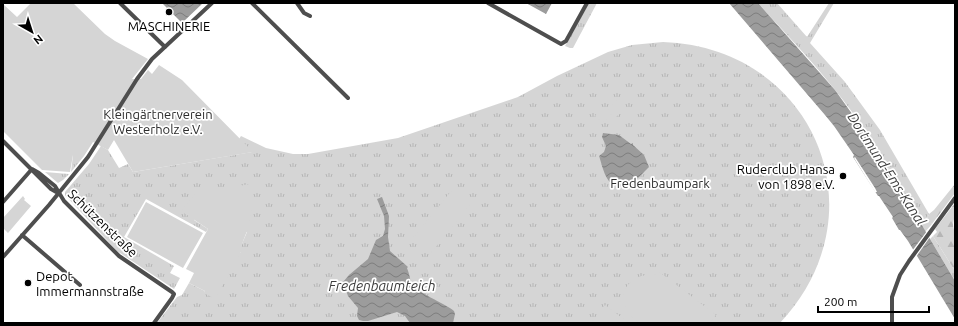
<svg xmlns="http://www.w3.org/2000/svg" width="958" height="326" font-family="Ubuntu,sans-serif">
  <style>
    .grass { fill: url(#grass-tufts) }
    .forest { fill: url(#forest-firs) }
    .garden { fill: #d5d5d5 }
    .water { fill: url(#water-waves) }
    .pier { fill: #fff }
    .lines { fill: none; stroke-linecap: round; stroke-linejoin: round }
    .minor { stroke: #4e4e4e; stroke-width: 4 }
    .poi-dot { fill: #000; stroke: #fff; stroke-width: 1.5 }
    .labels { text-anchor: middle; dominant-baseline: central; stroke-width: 3.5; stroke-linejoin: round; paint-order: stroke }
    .poi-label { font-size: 13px; fill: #000; stroke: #fff }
    .park-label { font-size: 13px; fill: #2c2c2c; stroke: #fff }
    .street-label { font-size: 13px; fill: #000; stroke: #fff }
    .water-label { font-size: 14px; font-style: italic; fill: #3d3d3d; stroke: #fff }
  </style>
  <defs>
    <pattern id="grass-tufts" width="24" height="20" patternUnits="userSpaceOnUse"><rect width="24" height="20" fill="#d5d5d5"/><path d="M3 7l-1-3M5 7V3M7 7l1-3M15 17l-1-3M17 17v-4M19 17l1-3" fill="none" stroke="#b5b5b5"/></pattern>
    <pattern id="forest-firs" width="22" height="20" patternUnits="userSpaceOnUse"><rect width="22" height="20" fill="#d5d5d5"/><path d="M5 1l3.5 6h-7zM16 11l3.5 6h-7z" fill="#b5b5b5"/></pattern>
    <pattern id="water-waves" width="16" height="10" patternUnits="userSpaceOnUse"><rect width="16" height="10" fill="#9c9c9c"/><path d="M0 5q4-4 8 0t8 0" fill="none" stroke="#7d7d7d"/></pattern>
  </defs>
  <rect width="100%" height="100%" fill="#fff"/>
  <path class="grass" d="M589 3H597L573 48H570L565 46Z
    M758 3H777L807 37 829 3H834L810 43 845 82 880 130 929 214 926 220 932 224 925 232C899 187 875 141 843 100 817 66 787 35 758 3Z
    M663 42C813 47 884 212 780 323H157L177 297 182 295 189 283 205 291 204 293 241 252V246L247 232 194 218V220L208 229 206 232 146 199 124 237 174 266 170 273 180 278 174 289 117 251 65 195V192L89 164 101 146 108 150 119 168 128 164 133 172 252 152 239 139 241 136 266 148 293 154H308L398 138 518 97 557 76 608 52 632 45Z
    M73 155H82L84 156 71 172Z
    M45 172 69 174 63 180 58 183Z
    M933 236 955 271V281L930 239Z"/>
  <path class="forest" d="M955 184V193L932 224 926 220 929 214 934 210Z
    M955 203C955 207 956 213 955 216 953 223 952 225 955 232V271L933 236 937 232 935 229Z"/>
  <path class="garden" d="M31 3H73L105 34 115 41 148 59 132 79H141L148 70 152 74 159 65 182 80 253 152 133 172 114 140 108 150 93 142 84 156 73 155 70 172 42 170 3 131V4L17 17Z
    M618 99 626 107 615 118 607 111Z
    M598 112 607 118 603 123 595 116Z
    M250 184C252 198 252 211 249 225 247 234 241 242 241 252L215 299 204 293 205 291 189 283 194 273 186 269 208 229 181 211 196 193Z
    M452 190 470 204 431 253 413 238Z
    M23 196 25 199 24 200 31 206 8 233 3 228V218Z
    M146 202 203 233 183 268 127 237Z
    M658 271 716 315 710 323H639C635 320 631 317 628 312 615 291 633 272 655 275Z
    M605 305 629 323H591Z"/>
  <path class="water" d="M162 3H203L182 23Z
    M526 3H552L546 14Z
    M729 3H758L835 90 873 143 955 281V319L908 241 900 230H899L892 218 893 217 879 196H878L853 157 854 155 834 126 825 115Z
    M603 133 619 135 631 144 633 143V145L644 155 649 167 636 180H631L626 186C623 186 619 187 616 186 605 183 602 164 599 156L604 152 606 146 602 137Z
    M382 197 389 216 388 237 390 251 408 267 407 268C409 273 410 278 411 283 414 291 446 304 454 311L455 314 453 323H410L405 316 397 312 368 321H363L359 320 357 316 358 308 348 296 343 282 349 275 368 259 376 240 383 236 385 229 384 216 377 199Z"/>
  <path class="pier" d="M855 157 875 188 877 192H875L854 158Z
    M927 231 930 237 916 257 912 251Z"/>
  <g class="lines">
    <path class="minor" d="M120 3 165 47
      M252 3 348 98
      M297 3 304 13 310 16
      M488 3 561 44 566 41 587 3
      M3 141 51 189 58 193
      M32 169 39 173 55 186 64 201 119 256 172 292 174 294 172 298 154 323
      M3 202 32 169
      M22 235 80 285
      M3 257 49 205 88 157 137 79 152 59 212 3
      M892 323V297L900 275 909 261 955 198"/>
  </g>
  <g class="poi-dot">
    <circle cx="169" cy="12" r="4"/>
    <circle cx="843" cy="176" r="4"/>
    <circle cx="28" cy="283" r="4"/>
  </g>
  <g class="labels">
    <g class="poi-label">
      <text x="169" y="26">MASCHINERIE</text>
      <text x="835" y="169" text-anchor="end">Ruderclub Hansa<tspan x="835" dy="15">von 1898 e.V.</tspan></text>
      <text x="36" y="276" text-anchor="start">Depot<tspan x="36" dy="15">Immermannstraße</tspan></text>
    </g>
    <g class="park-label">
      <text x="158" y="114">Kleingärtnerverein<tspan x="158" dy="15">Westerholz e.V.</tspan></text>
      <text x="660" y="183">Fredenbaumpark</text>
    </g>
    <g class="street-label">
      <text transform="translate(103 223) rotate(44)">Schützenstraße</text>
    </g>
    <g class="water-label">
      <text transform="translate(887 169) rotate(57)">Dortmund-Ems-Kanal</text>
      <text x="382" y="286">Fredenbaumteich</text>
    </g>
  </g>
  <rect width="958" height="326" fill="none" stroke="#000000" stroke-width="8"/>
  <g transform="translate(32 32) rotate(141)" stroke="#ffffff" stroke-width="3" paint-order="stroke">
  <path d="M0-3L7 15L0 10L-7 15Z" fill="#000000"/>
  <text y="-6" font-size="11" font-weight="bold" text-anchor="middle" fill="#000000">N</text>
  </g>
  <path d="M818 306v6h111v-6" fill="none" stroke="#000000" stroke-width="2"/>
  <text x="824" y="306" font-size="12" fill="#000000" stroke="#ffffff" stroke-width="3" paint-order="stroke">200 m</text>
</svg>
